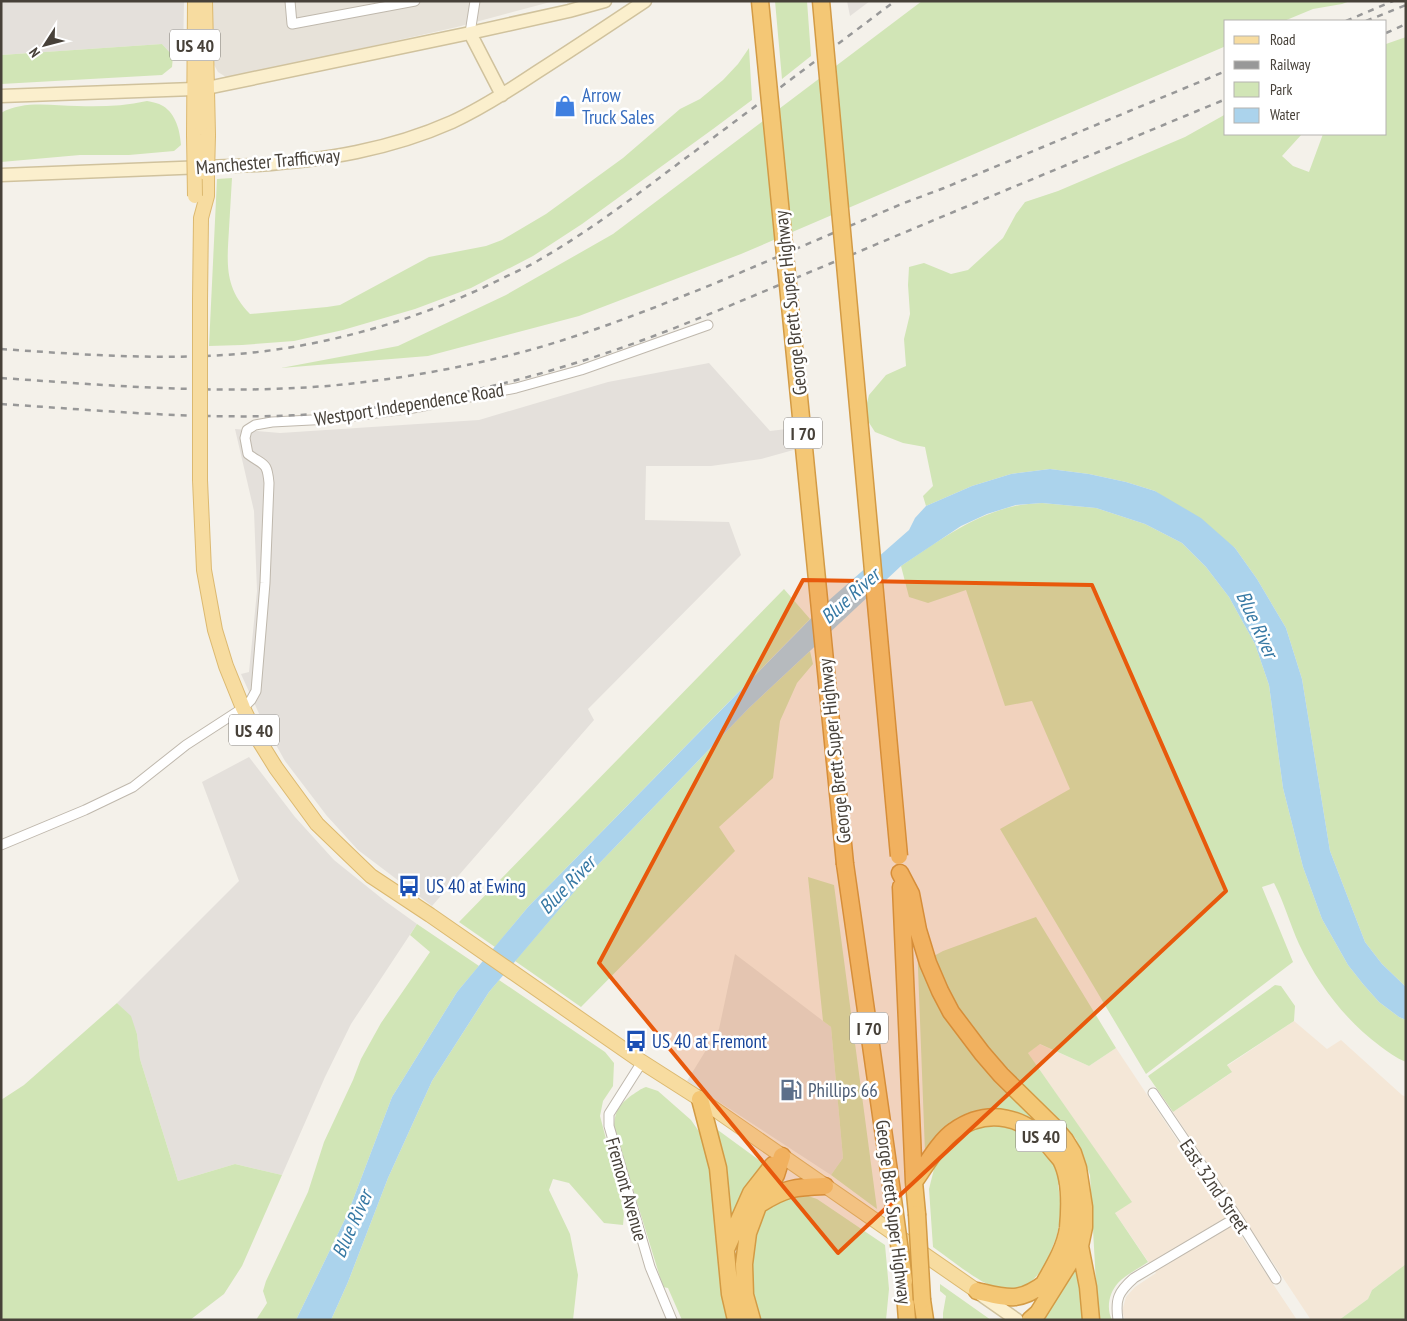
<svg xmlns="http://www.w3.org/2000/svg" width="1407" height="1321" font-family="'PT Sans Narrow',sans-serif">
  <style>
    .residential { fill: #e7e2d9 }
    .commercial { fill: #f4e7d7 }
    .industrial { fill: #e4e0db }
    .green { fill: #d1e5b6 }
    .water { fill: #abd3ec }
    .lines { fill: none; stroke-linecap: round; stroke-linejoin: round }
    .minor-casing { stroke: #bfb8ad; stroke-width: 11 }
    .secondary-casing { stroke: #d0c29d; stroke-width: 15 }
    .primary-casing { stroke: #dcb970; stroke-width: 16 }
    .motorway-casing { stroke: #d39b45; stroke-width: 19 }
    .minor { stroke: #fff; stroke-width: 9 }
    .secondary { stroke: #fbefcd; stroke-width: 12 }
    .primary { stroke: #f7dca0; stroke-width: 14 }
    .motorway { stroke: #f4c775; stroke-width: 16 }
    .rail { stroke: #989898; stroke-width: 2.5; stroke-dasharray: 6 6; stroke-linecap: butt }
    .primary-bridge-casing { stroke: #dcb970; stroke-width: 16; stroke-linecap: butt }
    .motorway-bridge-casing { stroke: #d39b45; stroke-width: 19; stroke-linecap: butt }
    .primary-bridge { stroke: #f7dca0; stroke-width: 14 }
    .motorway-bridge { stroke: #f4c775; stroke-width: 16 }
    .marked { fill: #e8590c; fill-opacity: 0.2; stroke: #e8590c; stroke-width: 4; stroke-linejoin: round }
    .labels { text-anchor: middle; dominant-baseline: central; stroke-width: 5; stroke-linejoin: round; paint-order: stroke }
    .shield { fill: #fff; stroke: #7e7a74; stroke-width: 1 }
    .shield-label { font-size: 18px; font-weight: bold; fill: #474139 }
    .shop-label { font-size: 19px; fill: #366cbe; stroke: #fff; text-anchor: start }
    .street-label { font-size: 19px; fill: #474139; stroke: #fff }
    .transit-label { font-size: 19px; fill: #164399; stroke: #fff; text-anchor: start }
    .service-label { font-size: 19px; fill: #4e5e75; stroke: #fff; text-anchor: start }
    .water-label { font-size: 20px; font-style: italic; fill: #3779a4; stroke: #fff }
  </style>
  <rect width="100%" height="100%" fill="#f4f1ea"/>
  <path class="residential" d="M212 1H554L457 27 238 76 226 77 218 72 212 61Z"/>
  <path class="commercial" d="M1294 1021 1327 1049 1341 1040 1402 1095 1406 1097V1264L1372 1290 1368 1299 1339 1320H1311L1173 1112 1231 1073 1227 1066Z
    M1039 1044 1089 1066 1116 1048 1297 1320H1125L1122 1311 1126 1297 1135 1287 1156 1273 1115 1213 1131 1202 1028 1053Z"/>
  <path class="industrial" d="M1 1H184L183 55 173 56 162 44 1 55Z
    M847 1H870L850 16Z
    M709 363 770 431 795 428 797 449 761 459 711 466H646L645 520 729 522 741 555 588 709 594 720 432 906 358 850 327 816 285 761 261 718 241 674 249 672 257 591 254 511 235 429 280 433 479 420 608 382Z
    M249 757 295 817 334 860 385 901 417 924 351 1024 325 1077 282 1175 235 1164 178 1181 140 1059 137 1034 130 1016 117 1003 239 881 202 782Z
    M735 954 831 1027 843 1158 831 1175 687 1081 719 1029Z"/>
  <path class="green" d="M775 1H807L811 56 782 79Z
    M922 1H1350L1342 4 1313 9 1284 21H1226V46L741 254 579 316 428 356 281 368 398 346 506 295 613 234Z
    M1406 37V987L1382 964 1365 942 1330 851 1302 679 1286 628 1257 579 1235 548 1155 491 1126 482 1089 474 1050 469 1011 474 972 486 926 506 923 496 933 486 925 447 903 443 875 432 864 415 869 395 886 375 906 366 904 339 910 314 908 285 909 267 924 263 951 274 968 270 1003 238 1016 214 1025 202 1058 191 1185 137 1226 114V134H1302L1282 156 1293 166 1309 172 1323 134H1386V44Z
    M162 44 173 56 172 67 162 75 1 84V55Z
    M749 48 752 100 713 129 582 224 533 256 471 288 415 309 343 330 294 341 242 345 209 346 217 179 232 178C231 195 230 212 229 229 227 264 224 287 250 314L327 307 340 305 429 257 486 246 502 240 546 214 623 158 680 109 700 99 723 80 738 64Z
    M147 101C152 102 158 103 163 106 176 114 180 131 181 145L174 151 129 155H80L1 162V113C24 100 53 106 77 106 101 107 124 106 147 101Z
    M1042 503 1096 508 1145 524 1182 543 1206 567 1229 597 1255 644 1269 685 1283 788 1303 867 1322 919 1348 965 1363 984 1379 1002 1399 1017 1406 1020V1062C1396 1058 1388 1052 1380 1046 1344 1019 1318 984 1299 944 1290 924 1284 902 1274 883L1262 887 1293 962 1146 1074 1000 829 1070 789 1032 701 1005 706 966 590 928 603 909 597 901 566C937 542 971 516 1015 506 1023 504 1033 504 1042 503Z
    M784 589 810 619 528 907 495 947 459 922Z
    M810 651 813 664 797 683 780 721 773 778 719 827 735 851 581 1007 515 961 591 872 749 708Z
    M808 877 834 885 877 1209 831 1175 843 1158 831 1027 823 1021Z
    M1036 917 1116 1048 1089 1066 1040 1044 1028 1053 1132 1202 1115 1213 1148 1262C1140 1268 1125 1275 1118 1283 1109 1293 1106 1308 1112 1320H1098L1090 1175 1076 1139 1054 1114 1018 1082 985 1049 946 989 932 957 943 951Z
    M417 924 479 966 457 992 392 1097 348 1213 296 1320H256L267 1303 263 1291 266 1281 308 1192 324 1142 353 1080 361 1059 381 1023 430 952 410 935Z
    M917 942 928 975 1050 1132V1135L1008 1113 925 1152Z
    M499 980 605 1052 614 1063 613 1086 603 1101 600 1116 617 1181 624 1214 623 1225 604 1223 569 1183 553 1179 549 1190 570 1234 578 1275 573 1320H331L348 1282 388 1178 432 1081 489 992Z
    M1275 985 1281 986 1295 1006 1294 1021 1227 1065 1232 1072 1173 1112 1148 1076Z
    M117 1003 131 1016 137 1034 140 1059 178 1181 235 1164 282 1175 242 1266 224 1294 190 1320H1V1100L24 1085Z
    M646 1087 658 1091 691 1120 700 1133 707 1150 712 1177 720 1280 729 1320H682L668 1288 663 1287 614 1127C615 1110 619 1105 632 1095 637 1092 640 1089 646 1087Z
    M1002 1124 1033 1137 1055 1164 1061 1183 1058 1185C1061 1200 1061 1215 1058 1230 1057 1237 1054 1243 1052 1248 1043 1273 1027 1296 997 1288 979 1283 949 1258 933 1247L929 1189 935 1165 952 1138 975 1126Z
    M711 1125 763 1163C750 1181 739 1200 729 1220Z
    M802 1194 817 1199 885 1245 889 1289 886 1320H758C757 1312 754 1305 753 1297 750 1271 749 1215 776 1201 784 1197 794 1196 802 1194Z
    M1079 1262 1084 1320H1043Z
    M1406 1264V1320H1339L1368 1299 1372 1290Z
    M940 1284 991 1320H943V1313L946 1296 940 1291Z"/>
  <path class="water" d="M1050 469 1089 474 1126 482 1155 491 1201 518 1235 548 1257 579 1286 628 1302 679 1330 851 1365 942 1382 964 1406 987V1020L1399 1017 1379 1002 1363 984 1348 965 1322 919 1303 867 1283 788 1269 685 1255 644 1229 597 1206 567 1182 543 1145 524 1096 508 1042 503 1016 505 987 514 961 526 901 566 749 708 591 872 489 992 432 1081 388 1178 348 1282 331 1320H296L348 1213 392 1097 457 992 528 907 828 601 909 530 915 518 926 506 972 486 1011 474Z"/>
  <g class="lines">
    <g class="minor-casing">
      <path id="minor" d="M290 1 292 24 415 1
        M470 33 475 1
        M1 845 85 810 133 787 186 745 243 708 251 700 256 691 265 583 269 483C267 461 264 466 248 454L245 438 247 430 255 425 272 422 331 419 413 408 516 388 581 370 708 325
        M642 1062 609 1114V1126L650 1267 672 1320
        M1153 1093 1237 1217 1276 1279
        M1118 1320C1115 1299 1118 1292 1134 1278L1237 1217"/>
    </g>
    <g class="secondary-casing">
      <path id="secondary" d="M470 33 502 95
        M207 88 470 33 569 11 605 1
        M1 96 194 89
        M1 175 257 165C325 160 389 150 452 122 482 108 510 90 537 72 573 49 609 25 645 1
        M980 1294 1017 1320"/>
    </g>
    <g class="primary-casing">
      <path id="primary" d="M205 1 208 135
        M194 135 195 1
        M200 300 201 218 207 196V174
        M200 480 204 570 215 630 226 666 243 708 258 739 276 768 317 824 371 876 430 915 642 1062 700 1099 977 1291"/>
    </g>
    <g class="motorway-casing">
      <path id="motorway" d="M845 864 892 1192
        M900 873 911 894 918 930 928 963 940 991 951 1012 982 1053 1001 1075 1054 1127 1065 1140 1073 1153 1078 1168 1084 1207V1227L1080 1246 1038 1313 1030 1320
        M901 887 914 1182 917 1214
        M700 1099 718 1168 730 1294 736 1320
        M914 1182C925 1167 939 1141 954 1131 988 1107 1026 1116 1051 1148 1054 1152 1058 1156 1061 1160 1071 1179 1070 1207 1068 1228 1065 1249 1052 1269 1042 1287
        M760 1204C785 1188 795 1187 825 1186
        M1080 1246 1088 1287 1091 1320
        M727 1247 751 1193 773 1165
        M904 1281 907 1320
        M977 1291C1007 1298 1019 1303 1045 1283
        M922 1300 925 1320
        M752 1320 745 1295 744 1264 748 1233 758 1206 776 1175 782 1156"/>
    </g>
    <use href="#minor" class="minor"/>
    <use href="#secondary" class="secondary"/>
    <use href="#primary" class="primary"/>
    <use href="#motorway" class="motorway"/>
    <path class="rail" d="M1346 21 1393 1
      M1366 21 1406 5
      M1386 33 1406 24
      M1 349C89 355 178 362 266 351 349 340 429 315 503 278 515 272 528 267 539 260 588 232 634 197 679 163 751 110 823 55 895 1
      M1 378C117 386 233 396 348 384 412 377 476 365 537 348 599 330 659 306 718 282 780 256 842 229 904 203L944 188 1226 71
      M1 404C110 411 220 422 329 413 410 405 492 389 569 365 665 336 758 293 851 255 976 202 1101 151 1226 99"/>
    <g class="primary-bridge-casing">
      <path id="primary-bridge" d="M194 135 195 196
        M207 174 208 135
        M200 480V300"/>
    </g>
    <g class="motorway-bridge-casing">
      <path id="motorway-bridge" d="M760 1 845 864
        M821 1 899 856
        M892 1192 904 1281
        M917 1214 922 1300"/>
    </g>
    <use href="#primary-bridge" class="primary-bridge"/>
    <use href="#motorway-bridge" class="motorway-bridge"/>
  </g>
  <path class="marked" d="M803 580 1092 585 1226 891 838 1253 599 963Z"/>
  <defs>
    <g id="shop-bare" transform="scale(1.725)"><path d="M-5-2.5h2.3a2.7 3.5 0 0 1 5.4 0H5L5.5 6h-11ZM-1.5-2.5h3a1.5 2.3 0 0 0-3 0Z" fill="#3f7fe0" stroke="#fff" stroke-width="2.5" paint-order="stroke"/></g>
    <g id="bus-bare" transform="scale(1.725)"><path d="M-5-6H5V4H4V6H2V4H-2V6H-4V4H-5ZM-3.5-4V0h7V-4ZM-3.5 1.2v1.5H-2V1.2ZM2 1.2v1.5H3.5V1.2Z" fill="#1a4fb4" stroke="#fff" stroke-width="2.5" paint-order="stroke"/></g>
    <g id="fuel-bare" transform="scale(1.725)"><path d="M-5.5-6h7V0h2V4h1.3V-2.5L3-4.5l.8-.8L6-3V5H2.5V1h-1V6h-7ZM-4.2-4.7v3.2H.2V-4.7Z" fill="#5c6f8a" stroke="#fff" stroke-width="2.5" paint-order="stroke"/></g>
  </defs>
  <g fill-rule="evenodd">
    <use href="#shop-bare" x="565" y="106"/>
    <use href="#bus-bare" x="409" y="886"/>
    <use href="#bus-bare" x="636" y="1041"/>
    <use href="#fuel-bare" x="791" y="1090"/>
  </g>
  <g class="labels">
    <g class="shield">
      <rect x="170" y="29.5" width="50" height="31" rx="4"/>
      <rect x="784" y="417.5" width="38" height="31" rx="4"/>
      <rect x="229" y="714.5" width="50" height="31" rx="4"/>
      <rect x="850" y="1012.5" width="38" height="31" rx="4"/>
      <rect x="1016" y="1120.5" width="50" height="31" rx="4"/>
    </g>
    <g class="shield-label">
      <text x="195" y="45">US 40</text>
      <text x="803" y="433">I 70</text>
      <text x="254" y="730">US 40</text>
      <text x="869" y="1028">I 70</text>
      <text x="1041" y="1136">US 40</text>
    </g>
    <g class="shop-label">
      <text x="582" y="95">Arrow<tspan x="582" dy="22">Truck Sales</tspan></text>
    </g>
    <g class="street-label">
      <text transform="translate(268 161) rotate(-5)">Manchester Trafficway</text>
      <text transform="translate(790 303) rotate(-96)">George Brett Super Highway</text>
      <text transform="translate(409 404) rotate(-9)">Westport Independence Road</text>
      <text transform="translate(834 751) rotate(-96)">George Brett Super Highway</text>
      <text transform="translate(1215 1186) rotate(56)">East 32nd Street</text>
      <text transform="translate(627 1189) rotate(74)">Fremont Avenue</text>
      <text transform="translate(894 1212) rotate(83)">George Brett Super Highway</text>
    </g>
    <g class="transit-label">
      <text x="426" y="886">US 40 at Ewing</text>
      <text x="652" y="1041">US 40 at Fremont</text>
    </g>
    <g class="service-label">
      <text x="808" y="1090">Phillips 66</text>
    </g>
    <g class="water-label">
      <text transform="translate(850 596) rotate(-42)">Blue River</text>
      <text transform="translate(1257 624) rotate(65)">Blue River</text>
      <text transform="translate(567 885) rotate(-46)">Blue River</text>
      <text transform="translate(352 1224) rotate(-66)">Blue River</text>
    </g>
  </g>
  <rect width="1407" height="1321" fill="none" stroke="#474139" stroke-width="5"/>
  <rect x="1224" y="20" width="162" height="115" fill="#ffffff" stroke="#b5b3b0"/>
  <rect x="1234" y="36" width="25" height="8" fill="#f7dca0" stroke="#b5b3b0"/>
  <text x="1270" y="45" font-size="15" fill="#474139">Road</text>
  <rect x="1234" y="61" width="25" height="8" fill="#989898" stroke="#b5b3b0"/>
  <text x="1270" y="70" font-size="15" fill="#474139">Railway</text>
  <rect x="1234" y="82" width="25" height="15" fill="#d1e5b6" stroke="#b5b3b0"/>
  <text x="1270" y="95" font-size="15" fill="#474139">Park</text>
  <rect x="1234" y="108" width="25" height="15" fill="#abd3ec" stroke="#b5b3b0"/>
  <text x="1270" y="120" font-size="15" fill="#474139">Water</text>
  <g transform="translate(45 45) rotate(234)" stroke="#ffffff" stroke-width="4" paint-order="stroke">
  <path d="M0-4L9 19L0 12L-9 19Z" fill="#474139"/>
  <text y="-8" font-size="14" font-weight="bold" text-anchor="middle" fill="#474139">N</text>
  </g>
</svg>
